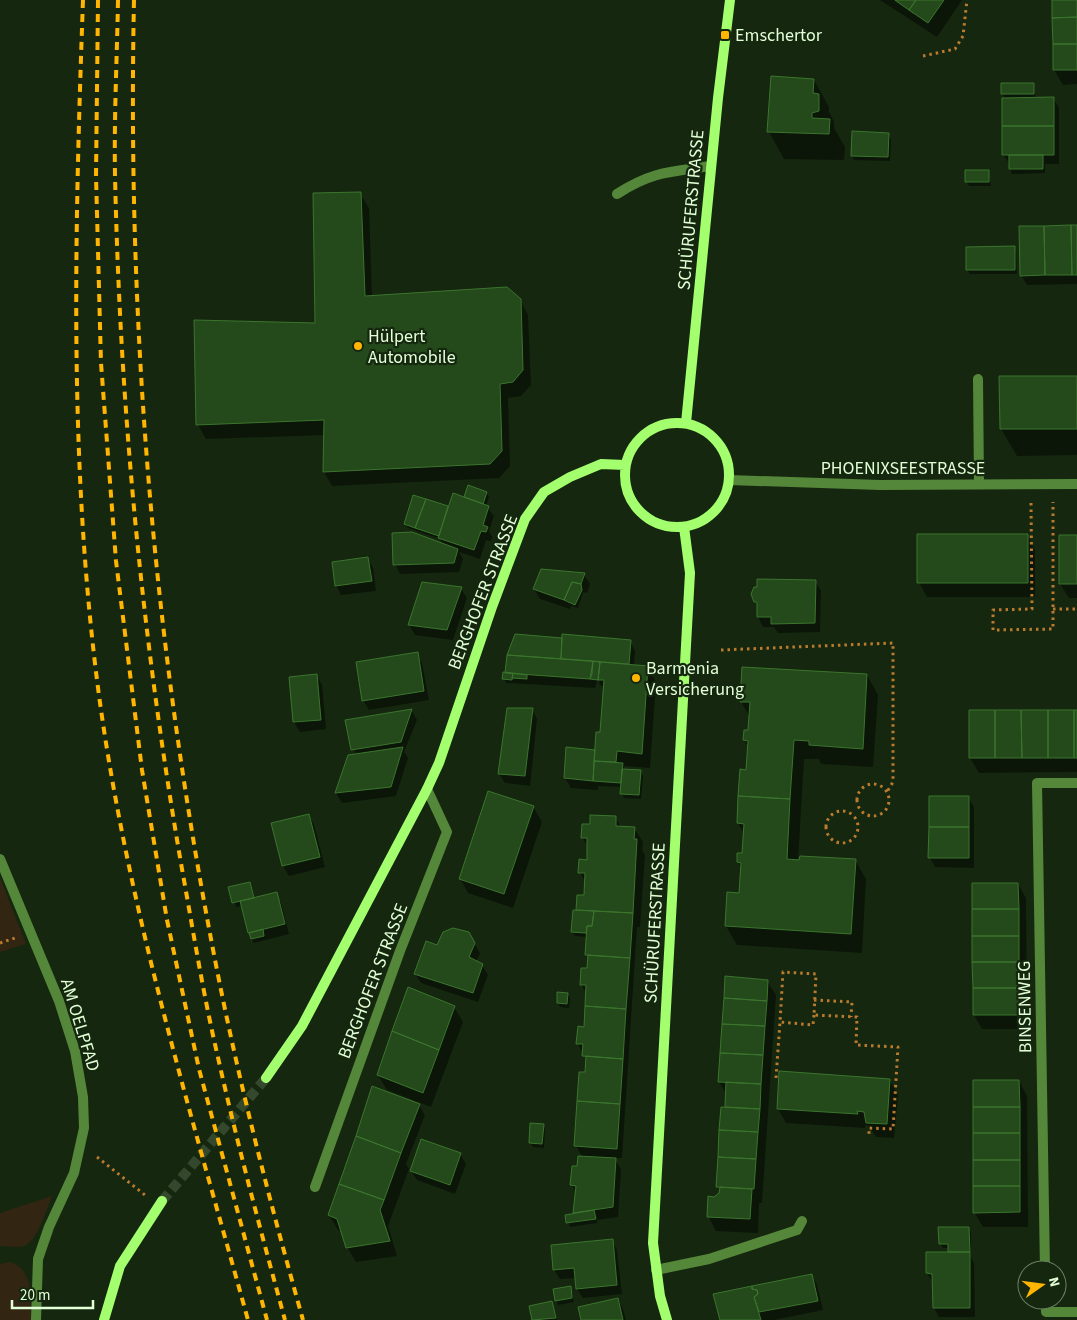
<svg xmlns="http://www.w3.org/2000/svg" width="1077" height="1320" font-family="'Source Sans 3',sans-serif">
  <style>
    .green { fill: #322512 }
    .shadow { fill: #0007 }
    .building { fill: #24491b; stroke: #3b752d }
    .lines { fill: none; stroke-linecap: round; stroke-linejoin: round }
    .secondary-tunnel { stroke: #34482d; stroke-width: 10; stroke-dasharray: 10 5; stroke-linecap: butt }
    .path { stroke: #bb7b2e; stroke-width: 3; stroke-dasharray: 2.5 4; stroke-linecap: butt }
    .lane { stroke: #55873a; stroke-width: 10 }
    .street { stroke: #55873a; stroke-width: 10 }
    .secondary { stroke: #a3ff6d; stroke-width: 10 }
    .rail { stroke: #ffb502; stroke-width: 4; stroke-dasharray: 8 6; stroke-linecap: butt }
    .poi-dot { fill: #ffb502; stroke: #15280f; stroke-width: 2 }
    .labels { text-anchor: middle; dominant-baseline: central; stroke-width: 4.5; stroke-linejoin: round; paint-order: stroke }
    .poi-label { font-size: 18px; fill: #e2ffd6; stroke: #15280f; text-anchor: start }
    .street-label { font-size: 18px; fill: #e2ffd6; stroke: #15280f }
  </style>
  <rect width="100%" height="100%" fill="#15280f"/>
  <path class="green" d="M0 878 26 944 0 952Z
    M52 1196C47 1208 37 1242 24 1246 17 1248 7 1246 0 1246V1213Z
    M10 1262C34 1269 31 1301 31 1320H0V1264Z"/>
  <path class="shadow" d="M880 0H893L913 14 915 12 897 0H962L937 37Z
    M1053 0H1077V84L1063 85 1054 70Z
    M814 80 829 107V112L834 122V128L845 147 844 160 784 159 769 132Z
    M1003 84H1033L1036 99 1053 98 1059 108V164H1045V173L1012 174 1010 169V164L1003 155 1005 99 1003 94Z
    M888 134 891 139 890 161 854 160 852 155Z
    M988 172 991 186H969L967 182Z
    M360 194 369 208 372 297 520 300 528 315 531 385 521 396 508 398 510 466 499 478 332 486 324 472 325 435 206 439 198 425 316 324Z
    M1077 226V284L1027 285 1021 275Z
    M1014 247 1016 252 1017 274H970L967 270Z
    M1077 377V455L1017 456 1001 429V378Z
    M487 493 489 497 486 506 494 516 489 531 492 537 491 541 486 540 480 559 459 552 463 559 459 572 400 574 395 564 443 544 440 539 408 528 405 524 414 496 449 508Z
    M1027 535 1035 550V597H927L919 582Z
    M1077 536V598H1069L1060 584Z
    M368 559 373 568 376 591 341 595 336 585Z
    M541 571 584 575 590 584 587 593 583 592 578 608 571 606 570 609 540 599 534 589Z
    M815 581 821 591 820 632 778 633 774 627H763L758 617V607L755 601Z
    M423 583 461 589 467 598 453 640 415 635 409 625Z
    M630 641 635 651 634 666 647 667 656 682 650 768 624 766V770L640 772 643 776 641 799 624 798 622 794V787L598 786V790L571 788 565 778 596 754 601 733 605 688 599 684 601 669 595 688 506 683 504 678Z
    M417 654 422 663 429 700 369 710 363 700Z
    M316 675 322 685 326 729 300 732 294 722 290 678Z
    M867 675 878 695 873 767 821 764 819 759H804L798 861 855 860 866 879 862 953 737 945 726 926 740 894 742 869 738 862 743 855 745 835 738 823 741 770 748 771 749 748 744 740 749 731 750 717 741 702Z
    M532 709 537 719 530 786 505 783 499 774Z
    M412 711 417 720 404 752 408 758 396 796 342 803 336 793 348 756 356 755 346 721Z
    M1077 711V772L979 773 970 758Z
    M489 792 534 808 542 822 513 908 468 893 460 878Z
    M968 797 974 807V868L935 867 930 858Z
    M309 815 314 825 325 867 289 876 283 866 273 824Z
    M615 817 621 827 634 828 643 842 642 850 645 855 640 927H637L622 1158H614L621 1169 618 1217 597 1220V1223L570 1227 567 1216 574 1214 576 1193 572 1185 583 1158 576 1146 587 1061 578 1044 585 1028 587 995 581 984 588 969 589 960 586 955 587 937 575 936 572 932 578 911V896H585L586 883 580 873V861H588V847L582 837 591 826Z
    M250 883 255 899 276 894 281 903 289 934 254 943 249 933 242 906 236 907 230 888Z
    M1018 884 1026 898 1027 1029H982L974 1015Z
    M468 933 480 953 476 962 482 965 488 975 478 1002 421 983 415 974 438 947Z
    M767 981 776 995 762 1203H759L758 1233 716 1231 708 1216 715 1198 720 1192 717 1186 727 1095 719 1082Z
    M568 994 570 998 569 1008 560 1007 558 1003Z
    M454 1007 463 1022 431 1107 387 1090 378 1075Z
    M890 1081 898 1095 894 1138 876 1137 869 1126 865 1125V1128L786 1123 778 1109Z
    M1019 1081 1027 1096 1028 1227H983L974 1212Z
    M419 1105 425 1115 406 1164 409 1169 388 1226 397 1256 356 1262 347 1247 343 1232 338 1230 329 1215Z
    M543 1125 545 1130 544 1148 533 1147 530 1142Z
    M460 1154 466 1164 455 1194 417 1180 411 1171Z
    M969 1228 971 1233V1258L974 1263 975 1317H939L934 1308 933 1283 927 1273 950 1253 949 1248H943L940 1244Z
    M612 1240 617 1250 622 1294 583 1298 577 1289 576 1278 560 1279 554 1270Z
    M812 1275 817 1285 823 1310 774 1320H722L715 1295Z
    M570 1288 574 1302 558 1305 556 1300Z
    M618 1299 623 1309 626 1320H583Z
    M552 1303 557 1320H533L530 1307Z"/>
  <path class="building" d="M895 0H916L909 10Z
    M916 0H944L928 23 909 10Z
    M1052 0H1077V17L1052 18Z
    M1077 17V44H1053L1052 18Z
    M1053 44H1077V70H1053Z
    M771 76 814 79 813 93 819 94V111L812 113V118L830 119 829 134 767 132Z
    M1001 83H1034V94H1001Z
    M1054 97V126H1002V98Z
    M1002 126H1054V155H1002Z
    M852 131 889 133 888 157 851 156Z
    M1009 155H1043V169H1009Z
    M965 170H989V182H965Z
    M361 192 365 296 507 287 521 299 523 370 513 382 500 384 502 451 490 464 323 472 324 420 196 425 194 320 315 323 313 193Z
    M1071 225 1072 275H1045L1044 226Z
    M1071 225H1077V275H1072Z
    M1019 226H1044L1045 275 1020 276Z
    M1015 246V270H966V247Z
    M999 376H1077V429H1000Z
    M468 485 487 492 483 504 464 497Z
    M453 493 489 506 483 525 488 527 486 532 481 531 474 550 438 538Z
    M413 495 426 499 415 528 404 524Z
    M426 499 448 506 439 536 415 528Z
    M412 532 458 549 454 563 393 565 392 533Z
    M917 534H1028V583H917Z
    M1059 535H1077V584H1059Z
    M368 557 372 581 335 586 332 562Z
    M541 569 585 573 581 584 572 582 564 600 533 589Z
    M757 579 816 580 815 623 771 624V617H757V602H754L751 594 754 587H757Z
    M422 582 462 587 447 630 408 625Z
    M572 582 581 584 582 590 575 605 564 600Z
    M515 634 562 638 561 659 507 655Z
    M562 634 631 640 629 664 561 659Z
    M418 652 424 691 362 701 356 662Z
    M507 655 593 661 592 674 590 679 505 673Z
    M593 661 600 662 598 680 590 679Z
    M600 662 648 666 642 754 617 751 616 762 594 761 596 732H600L604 680H598Z
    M742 667 867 674 863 749 809 745V741L794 740 790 799 738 796 740 769 746 770 748 741 743 740 744 730H748L750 702H740Z
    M503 672 513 673 512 680 502 679Z
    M513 673 527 675V679L512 678Z
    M317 674 321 720 293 722 289 677Z
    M507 708H533L525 776 498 774Z
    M412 709 401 742 351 750 345 720Z
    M969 710H995V758H969Z
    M995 710H1021L1022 758H995Z
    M1021 710H1048V758H1022Z
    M1048 710H1074V758H1048Z
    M1074 710H1077V758H1074Z
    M403 747 391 787 335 793 348 755Z
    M566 747 595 750 593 781 564 778Z
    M594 761 623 763 621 783 593 781Z
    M622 769 641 770 639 795 620 794Z
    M488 791 534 806 504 894 459 879Z
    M738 796 790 799 787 859 799 860 800 856 856 859 851 934 725 926 727 892 739 893 741 863 737 862V853H742L744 824 737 823Z
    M929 796H969V827H929Z
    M309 814 320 857 282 866 271 823Z
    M590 815 616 816V826L635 827 634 839H637L633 913 576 910 577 895H584L585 873H578L579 859 587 860V838H581L582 824H590Z
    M929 827H969V858H928Z
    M250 882 254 898 232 903 228 887Z
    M972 883H1018L1019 909H972Z
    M277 892 285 924 248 933 240 901Z
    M972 909H1019V936H972Z
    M573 910 594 911 592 926H587L586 933 571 932Z
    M594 911 633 913 630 958 585 955 587 926H592Z
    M453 928 469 932 475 943 469 957 483 964 473 993 414 974 426 941 437 945 443 932Z
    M263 929 264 936 251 939 249 933Z
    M972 936H1019V962H972Z
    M588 955 630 958 626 1009 585 1006 586 985H580L581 968H587Z
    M972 962H1019V988H973Z
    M725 976 768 980 767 1001 724 998Z
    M408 987 455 1006 439 1050 392 1031Z
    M973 988H1019V1015H973Z
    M557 992 568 993 567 1004 557 1003Z
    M724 998 767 1001 765 1026 722 1024Z
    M585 1006 626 1009 623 1059 582 1056 583 1044H576L578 1026 584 1027Z
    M722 1024 765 1026 763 1055 720 1053Z
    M392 1031 439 1050 423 1093 377 1075Z
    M720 1053 763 1055 761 1084 718 1082Z
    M586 1056 623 1059 620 1104 577 1101 579 1072H585Z
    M779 1071 890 1079 887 1124 866 1123 864 1112 857 1111 858 1114 777 1109Z
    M973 1080H1019L1020 1107H973Z
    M726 1082 761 1084 760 1109 725 1107Z
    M372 1086 420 1104 401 1153 356 1136Z
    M577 1101 620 1104 617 1149 574 1146Z
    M721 1107 760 1109 758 1132 719 1130Z
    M973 1107H1020V1133H973Z
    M530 1123 544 1124 542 1144 529 1143Z
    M719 1130 758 1132 756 1159 718 1157Z
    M973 1133H1020V1160H973Z
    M356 1136 401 1153 384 1200 339 1184Z
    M421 1139 461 1153 450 1185 410 1171Z
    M578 1156 616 1158 613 1207 573 1213 576 1186 570 1185 572 1166H577Z
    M718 1157 756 1159 754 1189 716 1187Z
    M973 1160H1020V1186H973Z
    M339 1184 384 1200 380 1210 390 1241 346 1248 337 1219 328 1215Z
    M973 1186H1020V1212L973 1213Z
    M720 1187 752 1189 750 1219 707 1217 708 1196 714 1197 719 1193Z
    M594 1210 596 1219 566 1223 565 1215Z
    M938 1227H969L970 1252H948V1244H939Z
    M613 1239 617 1285 576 1289 574 1268 553 1270 551 1245Z
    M926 1252H970V1308H933L932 1274 926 1273Z
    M812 1274 818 1301 759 1312 754 1297 758 1294 757 1290 752 1289V1286Z
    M571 1286 572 1298 555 1301 553 1289Z
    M752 1286V1289L757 1290 758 1294 754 1297 761 1320H720L713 1294Z
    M618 1298 623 1320H581L578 1307Z
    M552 1301 556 1318 532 1320 529 1306Z"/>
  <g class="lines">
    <path class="secondary-tunnel" d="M162 1201 266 1078"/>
    <path class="path" d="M923 56 955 49 963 36 967 0
      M1031 503 1032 609 993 610V630L1053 629V502
      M1053 609H1077
      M721 650 893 643V782L887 792
      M857 800a16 16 0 1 1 32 0a16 16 0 1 1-32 0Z
      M826 827a16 16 0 1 1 32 0a16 16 0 1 1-32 0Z
      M0 943 15 938
      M814 1000 852 1002 851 1017
      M814 1015 813 1025 780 1022 783 972 816 974 814 1015 857 1017 856 1045 898 1047 893 1129 869 1128V1135
      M776 1078 780 1022
      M97 1157 145 1195"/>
    <path class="lane" d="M617 194C652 171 671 172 711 166
      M978 379 979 484
      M0 859 59 1001 75 1051 83 1097 84 1128 74 1173 49 1227 38 1259 36 1320
      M315 1187 400 951 447 832 427 789
      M656 1270 709 1259 797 1230 802 1221"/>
    <path class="street" d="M729 480 880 485 1077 484
      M1045 1270 1037 783H1077
      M1046 1300V1312H1077"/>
    <path class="secondary" d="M686 423 718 98 730 0
      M625 475a52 52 0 1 1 104 0a52 52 0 1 1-104 0Z
      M266 1078 302 1026 427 789 439 763 492 607 525 519 544 492 570 477 601 464 625 465
      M104 1320 120 1266 162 1201
      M667 1320 660 1296 653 1243 690 573 684 527"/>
    <path class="rail" d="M83 0C75 224 69 450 96 672 123 893 189 1106 248 1320
      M98 0 96 176 101 363 116 561 142 770 167 920 199 1069 267 1320
      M118 0C117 58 114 116 115 175 120 407 142 639 182 869 193 930 203 993 217 1053 237 1143 261 1232 285 1320
      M134 0C127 327 154 653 218 975 241 1091 271 1206 303 1320"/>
  </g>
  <g class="poi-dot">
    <rect x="720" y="30" width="10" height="10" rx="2.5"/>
    <circle cx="358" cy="346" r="5"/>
    <circle cx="636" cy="678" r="5"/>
  </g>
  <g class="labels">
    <g class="poi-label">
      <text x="735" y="35">Emschertor</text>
      <text x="368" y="336">Hülpert<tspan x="368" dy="21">Automobile</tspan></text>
      <text x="646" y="668">Barmenia<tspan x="646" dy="21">Versicherung</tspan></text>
    </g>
    <g class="street-label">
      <text transform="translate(691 210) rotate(-85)">SCHÜRUFERSTRASSE</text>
      <text x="903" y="468">PHOENIXSEESTRASSE</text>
      <text transform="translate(483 592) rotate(-69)">BERGHOFER STRASSE</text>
      <text transform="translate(655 923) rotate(-87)">SCHÜRUFERSTRASSE</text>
      <text transform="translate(373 981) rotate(-69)">BERGHOFER STRASSE</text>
      <text transform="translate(1025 1007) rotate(-91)">BINSENWEG</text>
      <text transform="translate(80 1025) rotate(73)">AM OELPFAD</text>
    </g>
  </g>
  <g transform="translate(1042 1285) rotate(76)"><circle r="24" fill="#15280f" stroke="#677e5f"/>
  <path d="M0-4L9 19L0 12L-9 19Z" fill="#ffb502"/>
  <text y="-8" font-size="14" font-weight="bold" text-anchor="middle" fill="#e2ffd6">N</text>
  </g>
  <path d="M12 1300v8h81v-8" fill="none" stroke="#e2ffd6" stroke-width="2.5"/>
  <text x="20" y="1300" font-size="15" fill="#e2ffd6" stroke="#15280f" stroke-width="4" paint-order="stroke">20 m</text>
</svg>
